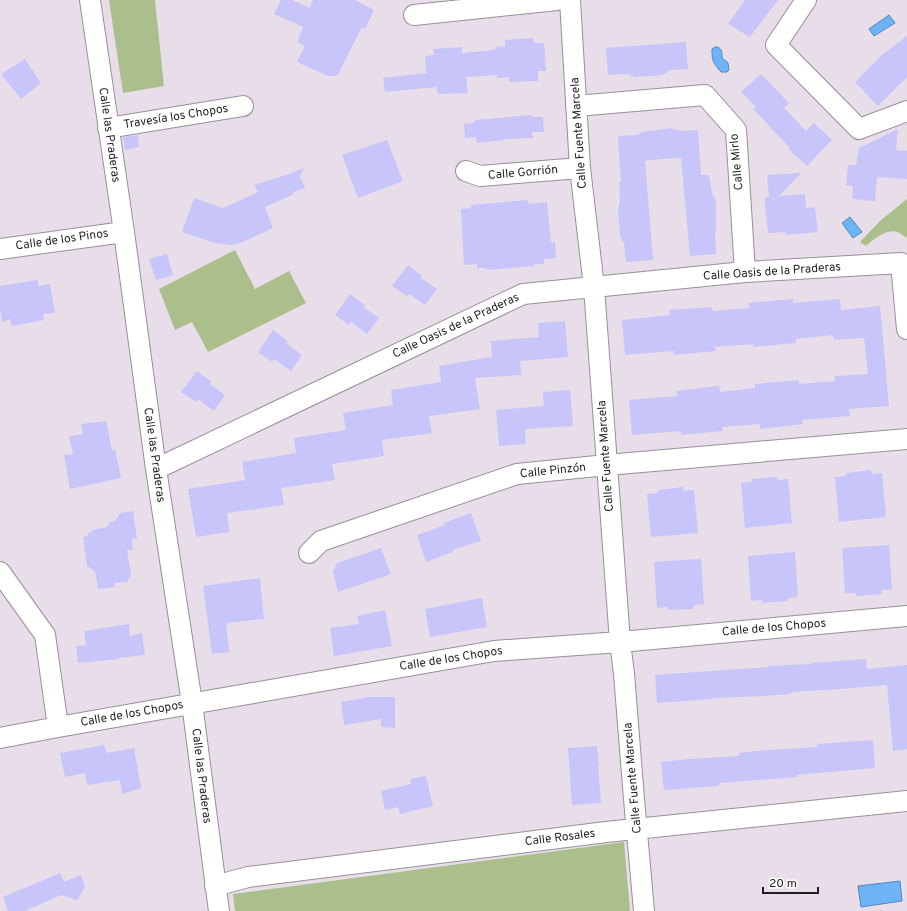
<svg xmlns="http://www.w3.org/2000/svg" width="907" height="911" font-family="Overpass,sans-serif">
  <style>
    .green { fill: #aabf8b }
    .water { fill: #6cb4f7; stroke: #5687b7 }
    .building { fill: #c8c5fa }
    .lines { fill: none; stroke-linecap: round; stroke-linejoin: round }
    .street-casing { stroke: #988f99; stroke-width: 22 }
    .street { stroke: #fff; stroke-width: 20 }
    .labels { text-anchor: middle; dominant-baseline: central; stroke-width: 3.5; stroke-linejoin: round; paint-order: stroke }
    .street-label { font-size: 12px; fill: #211e22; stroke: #fff }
  </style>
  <rect width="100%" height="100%" fill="#e8dee9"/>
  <path class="green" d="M109 0H155L164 86 123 93Z
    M907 199V238C904 236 901 234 898 232 886 228 874 239 866 246L860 242 880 221Z
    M235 250 255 289 289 271 306 303 208 352 192 322 175 330 159 289Z
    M624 842 630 911H235L233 894Z"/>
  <path class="water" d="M889 15 895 23 874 36 869 29Z
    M715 47C722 47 722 52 722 58L728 63 729 70 727 72H721C713 62 712 62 712 49Z
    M850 217 862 232 853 238 842 223Z
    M900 881 902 901 861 907 858 886Z"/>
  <path class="building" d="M281 0H292L310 8 313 0H355L374 10 365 29 362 27 337 76H328L297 62 305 46 297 42 303 27 274 14Z
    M745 0H778L750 37 728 24Z
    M907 36V77L878 106 855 82 883 54Z
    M533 38 534 43H544L546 71H538V81L509 82V77L497 78V75L466 77 468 93 438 94 437 87 385 92 383 78 426 73 425 56 434 55 433 49 462 47V53L495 50V47L505 46V40Z
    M686 42 688 69 670 70 662 75 635 77 628 74 608 75 606 48Z
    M25 59 41 83 21 99 1 74Z
    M761 74 789 103 784 108 806 131 814 123 832 140 807 166 788 149 790 148 753 109 756 107 741 92Z
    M531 115 532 117H543L544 132H532L533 138 505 139V140L477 143 476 137 465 138 464 124 475 123V120Z
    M671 128 680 131 698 130 701 175H709L712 193 716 201V232L715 235 716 254 690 256 681 158 661 159 645 161 653 260 626 262 624 243 620 236 618 209 620 201 619 182H621L618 136 638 135 642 132Z
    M898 129 896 150 907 151V179L877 177 875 201 852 199 853 186 846 185 848 165H856L859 148Z
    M138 135 139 147 125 150 123 137Z
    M387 140 403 181 358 198 342 155Z
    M304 168 300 176 305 188 293 192 294 194 265 207 273 228 243 242 231 245 215 243 182 232 194 198 223 208 258 192 254 185 286 175Z
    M801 173 779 196 805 194 806 208 815 207 818 232 786 235 785 232 768 233 765 206V198L769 197 767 175Z
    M528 200 529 204 547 202 551 242H555L556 258 544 259V264H534V266L487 270V268H477V264L464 265 461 209 471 208V205Z
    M167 254 173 275 156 280 149 259Z
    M408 265 422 276 421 278 437 289 425 305 409 294 407 296 392 286Z
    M38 280V286L50 284 55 313 43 314 44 320 12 326 10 319 2 322 0 308V286Z
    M350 294 365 305 363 307 379 318 367 334 351 322 349 325 335 315Z
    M793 299V303L840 299 841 310 880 306 889 406 849 409 850 416 802 420 803 424 760 429V424L722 427 723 431 681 435V431L632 435 629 400 677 396 676 391 709 387 719 386 720 392 755 388V384L799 380V384L835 381V376L868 374 864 338 834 340 833 335 796 339V343L753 347V344L715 347 716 351 674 355V351L625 355 622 320 670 315 669 310 712 307 713 311 749 308 748 303Z
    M565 321 568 357 520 361 521 375 475 378 480 409 429 416 432 433 382 440 384 456 332 464 335 480 281 488 284 505 227 513 229 532 196 537 188 489 245 480 242 462 296 453 294 438 346 430 343 413 393 405 391 390 441 382 439 366 492 357 491 341 539 337 538 323Z
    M273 330 288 341 286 343 302 355 291 371 274 359 272 362 258 352Z
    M197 371 211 381 210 384 225 395 214 411 198 399 196 402 181 392Z
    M570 390 573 426 525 429 526 444 499 446 496 410 544 406 543 392Z
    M106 421 112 450 115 449 121 478 70 489 64 455 73 454 69 436 83 434 81 424Z
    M871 470 872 474 882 473 886 517 839 522 835 477 846 476V473Z
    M777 477 778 480 788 479 792 523 745 528 741 483 752 482V479Z
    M683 487 684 491 694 490 698 533 651 537 647 494 658 493V490Z
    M133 511 137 539H132L133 550H127L131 575 127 582 114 583 115 587 98 589 95 571 87 566 83 537 88 536V533L92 532V530L107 527 110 522 115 521 120 513Z
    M471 513 481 541 452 550 453 552 426 562 417 535 445 525 444 523Z
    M889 545 892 589 881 590 882 594 856 596V593H845L842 548Z
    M381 548 391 574 338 592 333 572 337 563Z
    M795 552 798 597 788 598V601L762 603V600L751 601 748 556Z
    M701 559 704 604 694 605V609L668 610V607L657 608 654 562Z
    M260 578 264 619 226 623 229 652 212 654 203 586Z
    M482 598 487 627 430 637 425 609Z
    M385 610 392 646 334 656 330 628 359 624 357 616Z
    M129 624 130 636 142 633 145 655 119 658V659L78 663 76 646 86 645 84 631Z
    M866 659 867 669 907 665V749L893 751 887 685 840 689 791 692V694L763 696 713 698V699L657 703 655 675 769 667V666L811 664 810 663Z
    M370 697H395V728L381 727V719L344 725 341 702Z
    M873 740 875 768 797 775V777L719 783V786L664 790 661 762 689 759 739 756V753L767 750 817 747V744Z
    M104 745 107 753 134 748 141 788 122 794 120 780 87 785 85 773 65 777 60 753Z
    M597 746 599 766H598L601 803 572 805 568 748Z
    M426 776 433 806 400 814 398 807 385 810 381 791 411 784 410 779Z
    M60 873 64 882 81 875 85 887 77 900 61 895 25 911H8L3 897Z"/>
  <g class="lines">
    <g class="street-casing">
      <path id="street" d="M90 0 124 232 156 469 192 703 219 911
        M570 0 580 168 594 287 620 642 624 674 634 799 644 911
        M806 0 776 45 859 129 907 111
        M414 15 557 0
        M576 106 705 95 736 130 745 272
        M108 128 243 106
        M466 171 480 176 580 168
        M0 249 124 232
        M156 469 523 294 745 272 901 263 907 329
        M309 553 321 541 517 474 607 465 907 439
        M0 572 45 635 58 727
        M0 738 58 727 494 651 620 642 907 616
        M215 886 248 877 606 832 907 801"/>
    </g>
    <use href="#street" class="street"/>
  </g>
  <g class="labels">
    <g class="street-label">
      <text transform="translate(176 117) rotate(-9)">Travesía los Chopos</text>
      <text transform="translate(579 133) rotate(-94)">Calle Fuente Marcela</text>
      <text transform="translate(109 135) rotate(82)">Calle las Praderas</text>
      <text transform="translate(737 162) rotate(-95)">Calle Mirlo</text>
      <text transform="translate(523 173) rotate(-5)">Calle Gorrión</text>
      <text transform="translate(62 240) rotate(-8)">Calle de los Pinos</text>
      <text transform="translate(772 272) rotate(-4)">Calle Oasis de la Praderas</text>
      <text transform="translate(456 326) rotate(-25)">Calle Oasis de la Praderas</text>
      <text transform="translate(154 455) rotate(82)">Calle las Praderas</text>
      <text transform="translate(606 456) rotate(-94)">Calle Fuente Marcela</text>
      <text transform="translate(553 471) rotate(-6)">Calle Pinzón</text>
      <text transform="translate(774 628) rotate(-5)">Calle de los Chopos</text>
      <text transform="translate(451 659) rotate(-9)">Calle de los Chopos</text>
      <text transform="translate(132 714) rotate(-10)">Calle de los Chopos</text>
      <text transform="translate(201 776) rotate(83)">Calle las Praderas</text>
      <text transform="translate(633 778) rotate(-95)">Calle Fuente Marcela</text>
      <text transform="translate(560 838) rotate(-7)">Calle Rosales</text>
    </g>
  </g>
  <path d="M763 887v6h55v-6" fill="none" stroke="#211e22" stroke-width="2"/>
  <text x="769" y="887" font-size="12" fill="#211e22" stroke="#ffffff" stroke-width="3" paint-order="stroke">20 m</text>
</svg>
